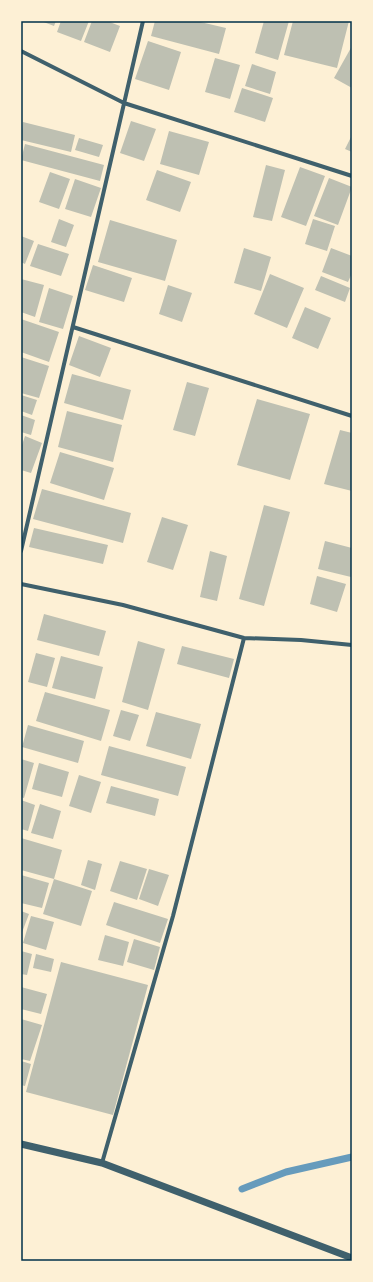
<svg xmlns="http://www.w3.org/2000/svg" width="373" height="1282" font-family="'Alegreya Sans',sans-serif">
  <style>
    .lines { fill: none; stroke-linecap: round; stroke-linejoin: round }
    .stream { stroke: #669bbc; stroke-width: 7 }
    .building { fill: #bec0b2 }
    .minor { stroke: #3f606c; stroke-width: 4 }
    .tertiary { stroke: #3f606c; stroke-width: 7 }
    .neatline { fill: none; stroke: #003049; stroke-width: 1.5 }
  </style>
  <rect width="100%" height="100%" fill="#fdf0d5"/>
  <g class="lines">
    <path class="stream" d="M242 1189 286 1172 352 1157"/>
  </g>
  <path class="building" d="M41 21H56L54 26Z
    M61 21H89L81 41 57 32Z
    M92 21H107L120 26 110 52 84 42Z
    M155 21H196L226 28 219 54 151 36Z
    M264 21H289L278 60 255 53Z
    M293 21H349L337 68 284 55Z
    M148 41 181 52 169 90 135 79Z
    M352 46V88L334 78Z
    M215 58 240 65 230 99 205 92Z
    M252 64 276 72 270 94 245 86Z
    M242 88 273 98 265 122 234 112Z
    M131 121 156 129 144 161 120 153Z
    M23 122 75 135 71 152 21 140Z
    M169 131 209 142 199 175 160 164Z
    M352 135V152L345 149Z
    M79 138 103 145 99 157 75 150Z
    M25 144 104 165 100 181 21 160Z
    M266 165 285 170 272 221 253 217Z
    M300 167 325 176 306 226 281 217Z
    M157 170 191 182 180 212 146 200Z
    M50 172 70 179 59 209 39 202Z
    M329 178 352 187 338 225 314 216Z
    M75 179 101 188 91 217 65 209Z
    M59 219 74 225 66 247 51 242Z
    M313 219 335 226 327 251 305 244Z
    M110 220 177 240 165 281 98 262Z
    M21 236 34 241 25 264 21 262Z
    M38 244 69 254 61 276 30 266Z
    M244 248 271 257 261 291 234 283Z
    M331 248 352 256V273L348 282 322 272Z
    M93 265 132 278 124 302 85 290Z
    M270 274 304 288 287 328 254 314Z
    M321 276 350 288 345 302 315 290Z
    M21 279 44 285 35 317 21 312Z
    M168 285 192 293 182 322 159 314Z
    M49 288 73 296 63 329 39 322Z
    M305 307 331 318 318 349 292 338Z
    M21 319 59 332 49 362 21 352Z
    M79 336 111 348 100 377 69 365Z
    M21 357 49 366 39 398 21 393Z
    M72 374 131 390 123 420 64 403Z
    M187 382 209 388 195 436 173 430Z
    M21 395 37 400 32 415 21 411Z
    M257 399 310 414 290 480 237 465Z
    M67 411 122 425 113 462 58 447Z
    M21 415 35 420 31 435 21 432Z
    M340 430 352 433V491L324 484Z
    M25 436 42 443 31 473 21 470V448Z
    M60 452 114 468 104 500 50 483Z
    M42 489 131 513 123 543 33 519Z
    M264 505 290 512 264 606 239 599Z
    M162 517 188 525 173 570 147 562Z
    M34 528 108 545 103 564 29 547Z
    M325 541 352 548 351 577 318 569Z
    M210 551 227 556 217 601 200 597Z
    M317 576 346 584 337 612 310 604Z
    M44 614 106 631 99 656 37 640Z
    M138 641 165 649 148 710 122 702Z
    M182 646 234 659 229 678 177 664Z
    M36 653 55 658 47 687 28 682Z
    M61 656 103 667 95 699 52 688Z
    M45 692 110 710 101 741 36 721Z
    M121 710 139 715 130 741 113 736Z
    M156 712 201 724 191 759 146 746Z
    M28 725 84 741 78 763 22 747Z
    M109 746 186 767 178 796 101 775Z
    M21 759 34 763 24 798 21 797Z
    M39 763 69 772 62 797 32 789Z
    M79 775 101 782 91 813 69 806Z
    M111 786 159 799 155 816 106 803Z
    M21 800 35 805 28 831 21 829Z
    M40 804 61 811 53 839 31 833Z
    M21 838 62 850 54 879 92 891 81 926 43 914 54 879 21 870Z
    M88 860 102 864 95 890 81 885Z
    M120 861 147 869 137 900 110 891Z
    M149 869 169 875 158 906 139 899Z
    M21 875 49 883 42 908 21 903Z
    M114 902 168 919 160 943 106 925Z
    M21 911 29 914 21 935Z
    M31 916 54 922 46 950 23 943Z
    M105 935 129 942 123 966 98 960Z
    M134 939 160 947 154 970 127 962Z
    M21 951 32 954 27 975 21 974Z
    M36 954 54 959 51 972 33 968Z
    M61 962 148 985 113 1115 26 1092Z
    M21 987 47 994 41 1014 21 1009Z
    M21 1019 42 1025 30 1061 21 1059Z
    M21 1061 31 1064 25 1086 21 1085Z"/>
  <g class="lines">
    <path class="minor" d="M21 51 124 103 352 176
      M73 327 352 416
      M21 551 143 21
      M21 584 123 605 244 638 301 640 352 645
      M102 1163 173 916 244 638"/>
    <path class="tertiary" d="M21 1144 102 1163 352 1258"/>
  </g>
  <rect width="373" height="1282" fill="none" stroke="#fdf0d5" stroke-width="44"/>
  <rect x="22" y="22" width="329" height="1238" class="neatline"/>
</svg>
